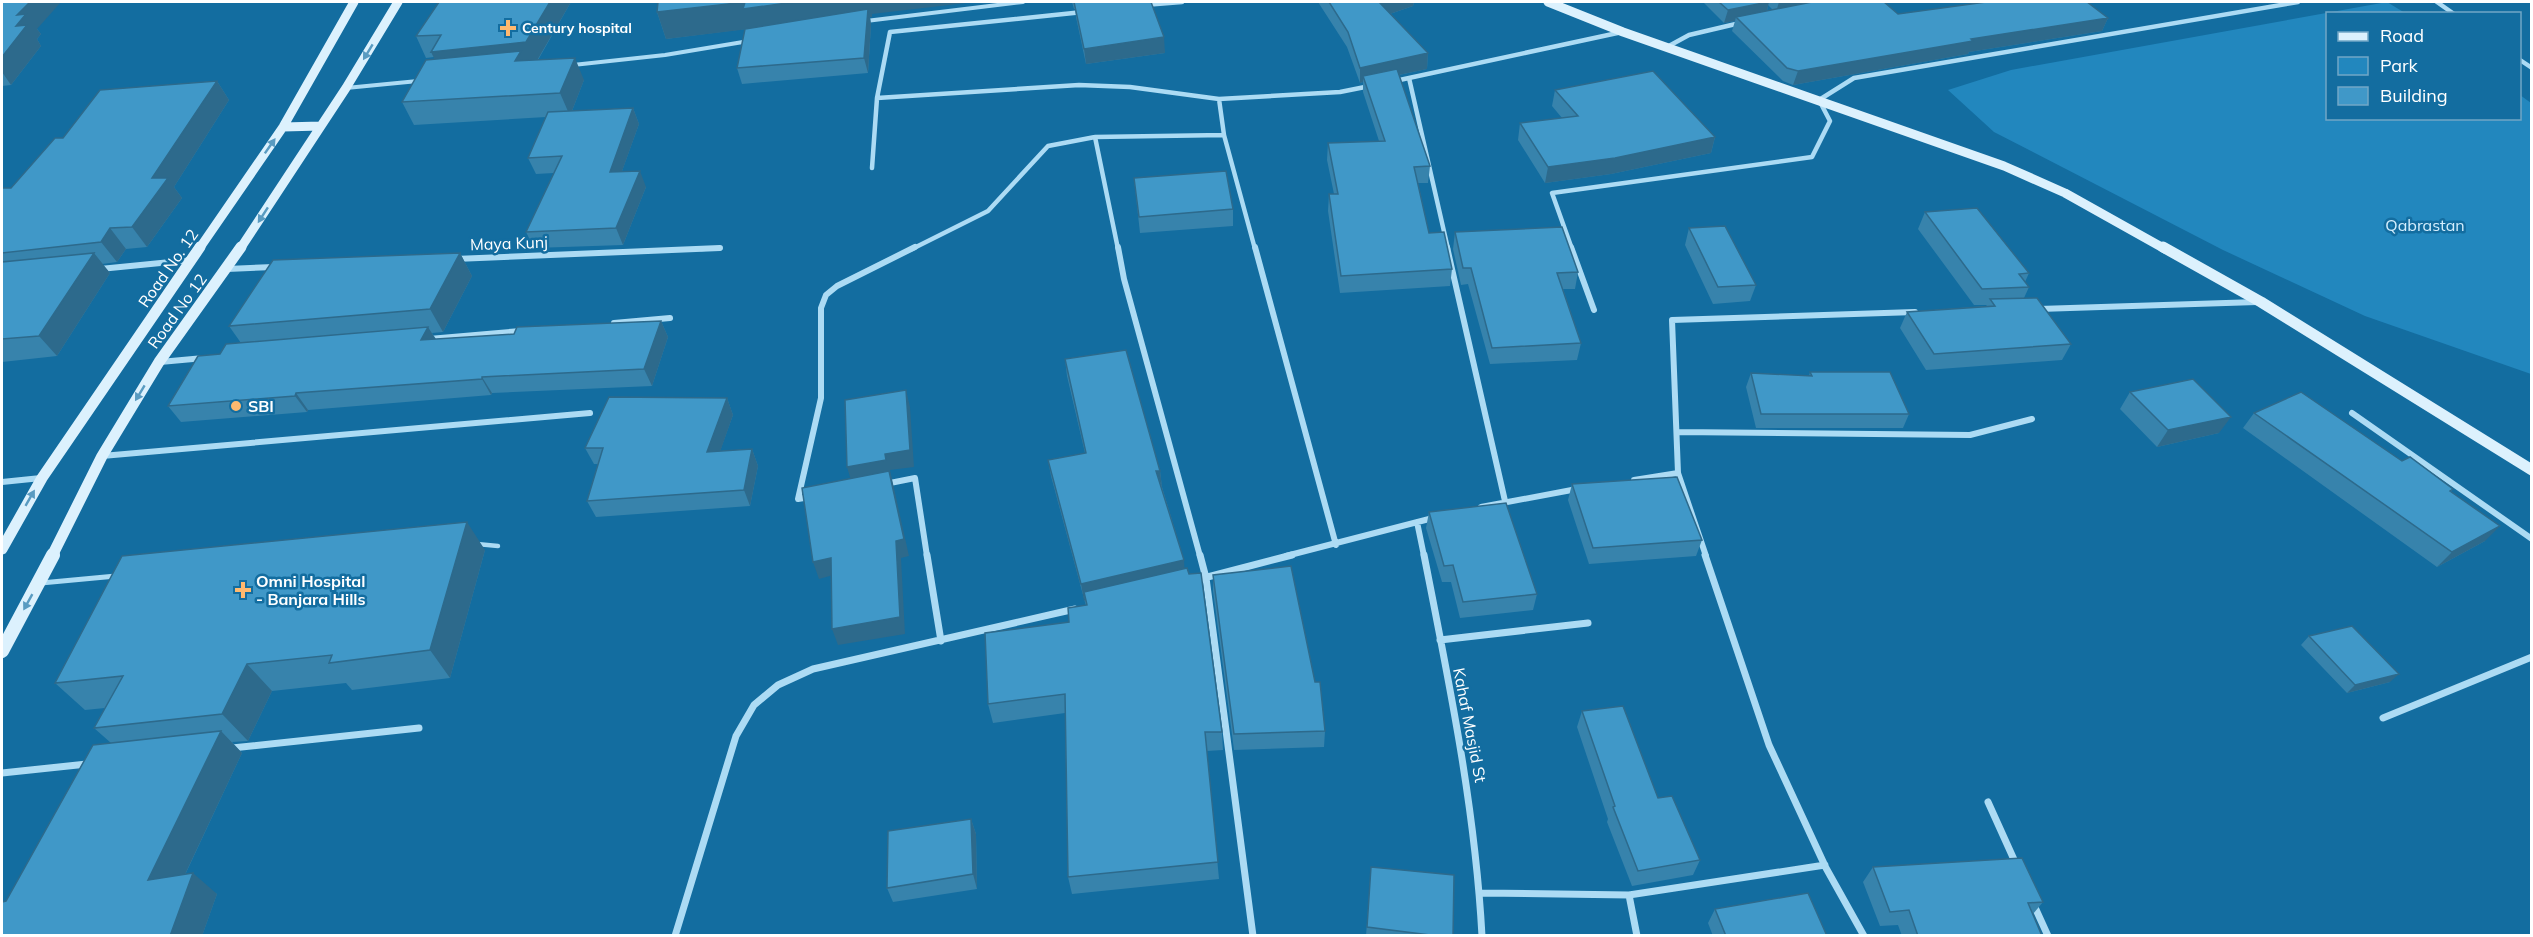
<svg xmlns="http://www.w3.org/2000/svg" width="2533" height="937" font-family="Mulish,sans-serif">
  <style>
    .green { fill: #2287be }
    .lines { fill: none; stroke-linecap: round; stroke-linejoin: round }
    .lane-far2 { stroke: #acdbf4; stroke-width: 4 }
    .lane-far1 { stroke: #acdbf4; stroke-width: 4.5 }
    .lane { stroke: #acdbf4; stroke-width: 5 }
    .street-far2 { stroke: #acdbf4; stroke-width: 4.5 }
    .street-far1 { stroke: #acdbf4; stroke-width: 6 }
    .street { stroke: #acdbf4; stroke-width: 7 }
    .secondary-far2 { stroke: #dcf1fd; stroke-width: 9 }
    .secondary-far1 { stroke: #dcf1fd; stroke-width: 11 }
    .secondary { stroke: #dcf1fd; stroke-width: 14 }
    .wall { fill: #3783ac; fill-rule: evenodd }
    .shaded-wall { fill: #2d6a8c }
    .building { fill: #4098c8; stroke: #2d6a8c; stroke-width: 1.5 }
    .oneway { fill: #599bc1 }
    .poi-dot { fill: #ffb96f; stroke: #136da0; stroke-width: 2 }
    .labels { text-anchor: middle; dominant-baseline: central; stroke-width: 5; stroke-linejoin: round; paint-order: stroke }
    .far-poi-label { font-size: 14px; font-weight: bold; fill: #fff; stroke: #136da0; text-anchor: start }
    .park-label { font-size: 16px; fill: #d5effe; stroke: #136da0 }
    .street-label { font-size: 16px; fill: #fff; stroke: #136da0 }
    .poi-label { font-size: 16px; font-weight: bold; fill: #fff; stroke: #136da0; text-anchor: start }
  </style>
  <rect width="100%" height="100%" fill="#136da0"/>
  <path class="green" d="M2387 2 2405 13 2328 14V118H2520V95L2531 103V374L2365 316 2223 250 1994 132 1948 90 2011 70Z"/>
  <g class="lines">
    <path class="lane-far2" d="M866 21 1023 2
      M573 65 665 55 749 41
      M346 88 418 81"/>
    <path class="lane-far1" d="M477 544 498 546"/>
    <path class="lane" d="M41 583 116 576"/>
    <path class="street-far2" d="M2437 2 2454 14
      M1144 5 1182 2
      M1667 47 1689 35 1740 23
      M2520 60 2532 68
      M1409 78 1448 249
      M1395 81 1622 32
      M877 98 1079 85 1130 87 1219 99 1340 92 1370 86
      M1219 99 1224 135 1255 249
      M1095 137 1118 249
      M872 168 877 98 890 32 1083 12
      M701 249 720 248
      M912 249 988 211 1048 146 1095 137 1224 135
      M1572 249 1552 193 1812 157 1830 121 1819 100 1854 78 2298 2"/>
    <path class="street-far1" d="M1118 247 1124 279 1200 556
      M1255 247 1336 545
      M1447 247 1505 501
      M1571 247 1594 310
      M455 259 720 248
      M100 269 191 260
      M227 269 274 267
      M2039 309 2257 302
      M614 323 670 318
      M429 339 521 331
      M160 362 204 358
      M2352 413 2532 539
      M1677 432 1970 435 2032 419
      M102 456 590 413
      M1634 480 1678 473
      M2 482 41 478
      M885 484 915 478 927 556
      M810 497 798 499 821 398V308L826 295 837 286 915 247
      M1481 507 1577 489
      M1417 522 1424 556
      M1286 556 1433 518
      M1706 556 1678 473 1672 320 1915 312"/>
    <path class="street" d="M927 555 941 641
      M1200 555 1206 578 1253 936
      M1424 555C1449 682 1475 807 1482 936
      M1705 555 1769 745 1826 868 1864 936
      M1196 580 1292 555
      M1440 640 1588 623
      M2383 718 2532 657
      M232 748 419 728
      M2 773 87 764
      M1988 802 2016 864
      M1481 893 1629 895 1825 865
      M1629 895 1637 936
      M2033 903 2048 936
      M675 936 736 736 754 705 778 685 813 669 1075 609"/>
    <path class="secondary-far2" d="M1548 2 1623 32 2004 166 2065 193 2165 249
      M283 127 321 126
      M199 249 283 127 354 2
      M240 249 346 88 398 2"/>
    <path class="secondary-far1" d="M2163 247 2261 302 2532 470
      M2 549 42 478 200 247
      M52 556 102 456 159 362 241 247"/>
    <path class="secondary" d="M2 651 53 555"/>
  </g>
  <path class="wall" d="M2 2 37 29 41 34 37 39 41 46 11 85 2 86Z
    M439 2H571L538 60 584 80 572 111 633 108 639 124 622 171 646 187 623 245 534 248 526 232 554 173 536 174 528 158 546 117 414 125 402 102 435 60 434 57 426 58 416 36Z
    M1072 2H1151L1165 53 1086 64 1076 17 1075 9H1074Z
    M1318 2H1414L1413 6 1390 14 1428 53 1427 69 1399 75 1430 166 1428 183H1418L1429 233 1452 269 1450 286 1340 293 1328 211 1329 194H1334L1327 160 1328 143 1379 141 1363 92V82L1360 83 1347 47Z
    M1703 2H1884L1898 14 2108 18 2102 31 1969 52 1968 54 1793 85 1783 81 1732 31 1735 21 1724 23ZM1768 5 1773 10 1767 11Z
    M657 12 872 14V17H870L871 25 868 73 742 84 737 68 745 29 666 39Z
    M217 81 229 100 174 187 182 198 147 247 126 249 117 262 102 264 110 273 57 356 2 362V188H11L63 138Z
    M1555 90 1715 137 1711 153 1611 174 1545 183 1518 140 1520 123 1562 118 1552 106Z
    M1134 178 1233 209V226L1140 233Z
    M1925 212 2029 273 2025 282 2029 287 2024 298 2071 344 2062 360 1926 370 1900 328 1907 312 1986 306 1987 305H1974L1918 229Z
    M1689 228 1756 285 1750 301 1713 304 1685 245Z
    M1455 232 1578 272 1575 289H1563L1581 343 1577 360 1490 364 1468 284 1461 285 1453 249Z
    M460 253 472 276 443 332 432 333 436 339 514 334 661 321 668 337 652 386 492 393 491 395 308 410 307 412 181 422 168 406 220 354 241 343 229 326Z
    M1065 359 1160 471 1162 487 1184 560V568L1222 732 1223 750 1207 751 1219 879 1072 894 1068 877 1065 713 993 723 988 704 1086 606 1051 476 1048 460 1085 453 1067 376Z
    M1810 372 1909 414 1903 428H1756L1746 387 1751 373 1809 376Z
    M2130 392 2219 433 2157 447 2120 409Z
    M727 398 733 415 720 451 752 449 758 466 750 506 596 517 587 501 598 464H594L585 448Z
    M2254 413 2402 461 2453 489 2451 492 2485 541 2437 567 2243 428Z
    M1572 484 1702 540 1696 556 1589 564 1568 500Z
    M1429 512 1537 594 1533 610 1460 618 1451 582H1442L1426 528Z
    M485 550 450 678 352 690 346 683 272 691 248 741 232 742 242 753 185 875 217 894 202 936H2L6 901 111 743 94 728 105 708 85 710 55 683Z
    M1213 575 1325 731 1324 747 1234 750 1213 591Z
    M2309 636 2390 682 2347 693 2301 645Z
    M1582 711 1658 798 1700 860 1693 875 1632 886 1607 822 1608 819 1577 727Z
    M971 819 976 834 977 889 893 902 887 888Z
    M1371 867 1453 936H1366Z
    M1873 867 2043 902 2033 914 2042 936H1902L1898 925 1880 926 1863 882Z
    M1715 909 1827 936H1713L1708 923Z"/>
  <path class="shaded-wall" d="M30 2H61L37 29 41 34 37 39 41 46 11 85 2 72V57L16 26 17 15Z
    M550 2H571L535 64 442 74 431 52Z
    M745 2H975L872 14V17H870L871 25 868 73 864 58 749 29 666 39 657 12Z
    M1379 2H1414L1413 6 1378 18Z
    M1769 2 1766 14 1736 17 1735 21 1724 23 1728 10Z
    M1779 2H1833L1776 12Z
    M2108 18 2102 31 1969 52 1968 54 1793 85 1798 71 1971 39Z
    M1164 37 1165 53 1086 64 1084 49Z
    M1428 53 1427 69 1365 82 1363 76V82L1360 83V68Z
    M575 58 584 80 570 116 560 93Z
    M217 81 229 100 174 187 182 198 147 247 132 227 152 178Z
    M633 108 639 124 616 188 610 172Z
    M1715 137 1711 153 1611 174 1545 183 1548 167Z
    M640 171 646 187 623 245 616 228Z
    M110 228 126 249 117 262 101 242Z
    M94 253 110 273 57 356 39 336Z
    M460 253 472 276 443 332 430 309Z
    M661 321 668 337 652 386 644 369Z
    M428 327 438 343 421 340Z
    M482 377 492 393 491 395 482 379Z
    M906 390 910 407 914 467 890 470 909 556 901 558 905 634 838 645 832 629 852 484 847 467 885 454Z
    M296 393 308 410 307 412 295 396Z
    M727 398 733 415 714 469 707 452Z
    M2231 417 2219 433 2157 447 2168 430Z
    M752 449 758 466 750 506 744 490Z
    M1156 471H1160L1162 487Z
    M467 522 485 550 450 678 430 650Z
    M2500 526 2485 541 2437 567 2452 552Z
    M831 558 837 574 819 579 813 562Z
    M1184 560 1185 576 1084 592 1085 600 1084 601 1081 584Z
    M247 664 272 691 248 741 222 714Z
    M2399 674 2390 682 2347 693 2355 685Z
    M221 731 242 753 173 900 148 880Z
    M971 819 976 834 977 889 973 874Z
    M193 873 217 894 202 936H170Z"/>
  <path class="building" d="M2 2H30L17 15 26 14 16 26 27 25 2 57Z
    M439 2H550L526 42 431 52 441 35 416 36Z
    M658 2H794L743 9 745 2 657 12Z
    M1074 2H1151L1164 37 1084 49Z
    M1329 2H1382H1379L1428 53 1360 68 1348 32Z
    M1719 2H1768L1728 10Z
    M1812 2H1884L1898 14 1986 2H2087L2108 18 1971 39 1973 41 1798 71 1787 68 1736 17Z
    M868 9 864 58 737 68 745 29Z
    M521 51 515 61 575 58 560 93 402 102 426 60Z
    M1397 69 1430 166 1414 167 1429 233 1444 232 1452 269 1341 276 1329 194H1338L1328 143 1385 141 1363 76Z
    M1653 71 1715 137 1615 158 1548 167 1520 123 1578 116 1555 90Z
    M217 81 152 178H168L132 227 110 228 101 242 2 253V188H11L55 138H63L100 90Z
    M633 108 610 172 640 171 616 228 526 232 562 156 528 158 548 112Z
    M1226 171 1233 209 1139 217 1134 178Z
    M1977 208 2029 273 2019 274 2029 287 1982 289 1925 212Z
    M1725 226 1756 285 1718 287 1689 228Z
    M1562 227 1578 272 1557 273 1581 343 1492 348 1471 268H1463L1455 232Z
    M94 253 39 336 2 339V262Z
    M460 253 430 309 229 326 273 260Z
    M2037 298 2071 344 1934 354 1907 312 1995 306 1990 299Z
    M661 321 644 369 482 377V379L296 393 295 396 168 406 198 356 220 354 226 344 428 327 421 340 514 334 517 327Z
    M1126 350 1160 471H1156L1184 560 1081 584 1048 460 1086 453 1065 359Z
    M1810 372H1890L1909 414H1761L1751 373 1812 376Z
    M2193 379 2231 417 2168 430 2130 392Z
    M906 390 910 450 885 454 886 460 847 467 845 400Z
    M2301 392 2402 461 2410 457 2453 489 2450 491 2500 526 2452 552 2254 413Z
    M609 397 727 398 707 452 752 449 744 490 587 501 603 448H585Z
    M889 471 904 539 896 541 900 617 832 629 831 558 813 562 802 488Z
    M1677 477 1702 540 1593 548 1572 484Z
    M1506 503 1537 594 1463 602 1453 565 1444 566 1429 512Z
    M467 522 430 650 329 663 332 655 247 664 222 714 94 728 123 676 55 683 122 556Z
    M1291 566 1315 682H1320L1325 731 1234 734 1213 575Z
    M1187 568 1189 574 1201 573 1222 732H1205L1218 862 1068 877 1065 694 988 704 985 633 1069 622 1068 608 1087 605 1084 592Z
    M2352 626 2399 674 2355 685 2309 636Z
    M1623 706 1658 798 1672 796 1700 860 1638 871 1613 807 1615 806 1582 711Z
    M221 731 148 880 193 873 170 936H2V902L6 901 93 745Z
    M971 819 973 874 887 888 888 831Z
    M2022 858 2043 902 2028 903 2042 936H1918L1909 910 1890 912 1873 867Z
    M1371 867 1454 875 1453 936H1438L1367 927Z
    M1808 893 1827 936H1726L1715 909Z"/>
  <defs><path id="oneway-solid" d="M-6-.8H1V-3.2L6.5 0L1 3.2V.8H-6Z" transform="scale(1.5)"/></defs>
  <g class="oneway">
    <use href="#oneway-solid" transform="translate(368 52) rotate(121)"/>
    <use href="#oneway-solid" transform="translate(270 146) rotate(-55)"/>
    <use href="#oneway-solid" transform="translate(263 215) rotate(123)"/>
    <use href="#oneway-solid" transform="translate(140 393) rotate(121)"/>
    <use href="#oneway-solid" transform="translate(30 498) rotate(-60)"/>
    <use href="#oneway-solid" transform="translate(28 602) rotate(119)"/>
  </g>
  <g class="poi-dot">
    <path d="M505 19h6v6h6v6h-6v6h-6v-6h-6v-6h6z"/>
    <circle cx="236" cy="406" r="6"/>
    <path d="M240 581h6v6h6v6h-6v6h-6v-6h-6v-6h6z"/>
  </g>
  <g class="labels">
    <g class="far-poi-label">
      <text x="522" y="28">Century hospital</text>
    </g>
    <g class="park-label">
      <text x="2425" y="225">Qabrastan</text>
    </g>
    <g class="street-label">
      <text transform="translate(509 243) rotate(-2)">Maya Kunj</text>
      <text transform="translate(168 268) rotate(-55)">Road No. 12</text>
      <text transform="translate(177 311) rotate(-54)">Road No 12</text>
      <text transform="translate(1470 725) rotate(79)">Kahaf Masjid St</text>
    </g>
    <g class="poi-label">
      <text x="248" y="406">SBI</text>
      <text x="256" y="581">Omni Hospital<tspan x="256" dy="18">- Banjara Hills</tspan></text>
    </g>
  </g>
  <rect width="2533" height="937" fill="none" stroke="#ffffff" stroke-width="6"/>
  <rect x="2326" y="12" width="195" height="108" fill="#136da0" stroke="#71a7c6" stroke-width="1.5"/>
  <rect x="2338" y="32" width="30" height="9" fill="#dcf1fd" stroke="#71a7c6" stroke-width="1.5"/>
  <text x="2380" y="42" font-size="18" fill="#ffffff">Road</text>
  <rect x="2338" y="57" width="30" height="18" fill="#2287be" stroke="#71a7c6" stroke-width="1.5"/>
  <text x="2380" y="72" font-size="18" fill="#ffffff">Park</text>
  <rect x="2338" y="87" width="30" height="18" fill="#4098c8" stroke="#71a7c6" stroke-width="1.5"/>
  <text x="2380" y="102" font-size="18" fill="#ffffff">Building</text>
</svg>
